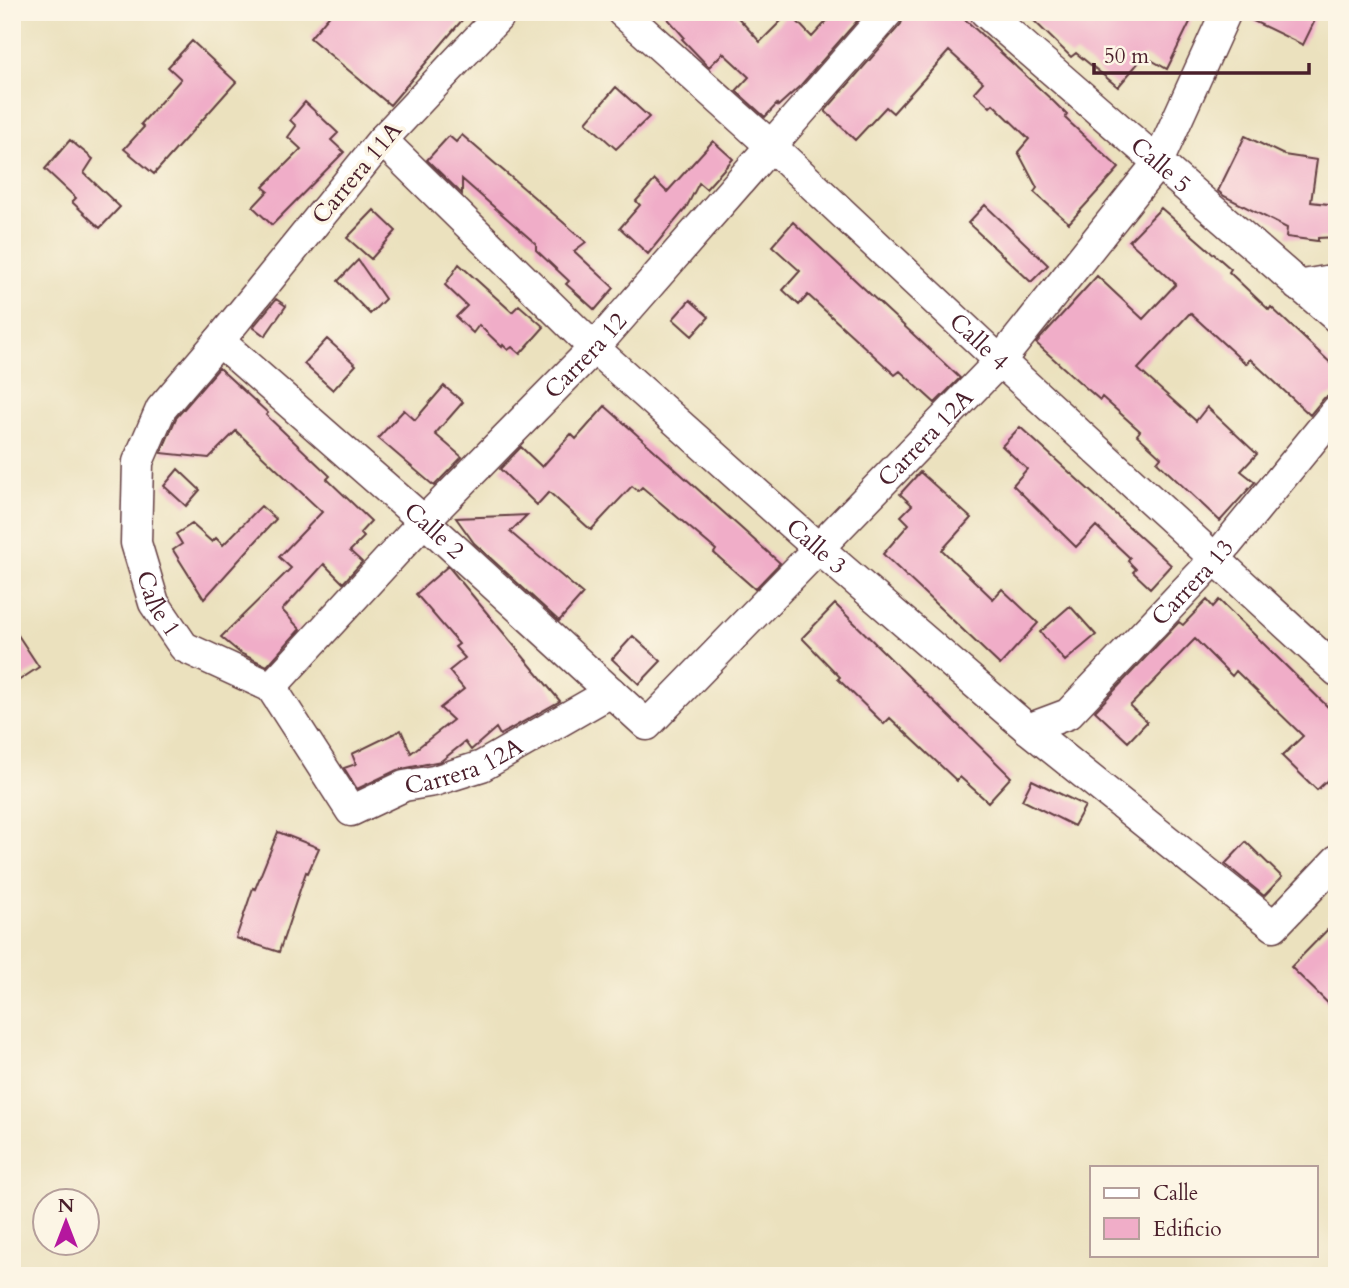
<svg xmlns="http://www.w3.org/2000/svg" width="1349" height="1288" font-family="Cardo,serif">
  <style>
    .building { fill: #f0adc8 }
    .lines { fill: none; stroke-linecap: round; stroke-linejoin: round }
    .minor-casing { stroke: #623c41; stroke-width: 33 }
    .minor { stroke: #fff; stroke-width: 30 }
    .labels { text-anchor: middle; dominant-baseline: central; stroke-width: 7; stroke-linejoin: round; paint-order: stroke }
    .street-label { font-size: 24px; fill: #4a1f2b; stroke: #fcf5e5 }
  </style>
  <rect width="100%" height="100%" fill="#fcf5e5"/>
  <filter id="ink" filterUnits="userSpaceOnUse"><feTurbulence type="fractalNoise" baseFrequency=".0143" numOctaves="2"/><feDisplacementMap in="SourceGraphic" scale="14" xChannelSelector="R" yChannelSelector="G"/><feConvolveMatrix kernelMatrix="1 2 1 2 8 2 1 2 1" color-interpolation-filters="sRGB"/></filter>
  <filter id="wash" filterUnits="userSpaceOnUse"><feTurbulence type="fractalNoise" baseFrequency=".00686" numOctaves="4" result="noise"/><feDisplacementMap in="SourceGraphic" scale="28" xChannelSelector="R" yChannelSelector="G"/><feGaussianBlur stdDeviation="1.57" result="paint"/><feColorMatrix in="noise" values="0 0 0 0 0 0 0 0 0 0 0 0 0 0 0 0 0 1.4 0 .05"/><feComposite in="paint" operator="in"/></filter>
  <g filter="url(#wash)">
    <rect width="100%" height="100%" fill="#ebe1be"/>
    <g id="blocks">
      <path class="building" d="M332 12H469L390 105 310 38Z
        M662 12H733L760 42 789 13 812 37 835 12H865L800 86 778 106 777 104 765 117 736 91 749 77 723 53 709 67 682 39 684 37Z
        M905 12H957L1053 101 1067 115 1065 118 1119 168 1069 223 1034 192 1037 188 1018 152 1029 139 993 104 990 107 974 92 983 82 949 51 893 113 886 107 855 140 825 111 901 24Z
        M1025 12H1195L1167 69 1144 56 1118 87 1076 53 1071 57Z
        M1243 12H1319L1303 45 1243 16Z
        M192 41 236 82 154 174 124 149 144 127 141 124 181 79 168 67Z
        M616 87 649 117 616 149 586 122Z
        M305 102 338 133 331 140 344 152 272 225 253 207 268 191 263 187 301 149 288 137 296 126 290 120Z
        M462 135 586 242 574 251 614 288 595 310 566 284 569 281 536 250V244L462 179V194L427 160 449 136 456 142Z
        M1245 136 1284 155 1317 160 1311 202 1337 205V237L1318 238V241L1286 237 1287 228 1224 196 1218 191Z
        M70 140 93 159 84 173 120 207 100 228 72 202 76 198 45 169Z
        M713 141 733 159 706 189 699 183 686 208 648 254 620 228 640 205 636 201 655 180 667 192Z
        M985 205 1048 265 1031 282 968 223Z
        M1161 208 1231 269 1229 272 1269 310 1271 307 1337 369V393L1324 398 1310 415 1250 359 1246 364 1190 313 1138 369 1196 421 1207 407 1257 454 1241 471 1255 482 1220 521 1157 462 1161 457 1137 435 1140 431 1102 397 1100 400 1077 380 1036 343 1097 276 1143 319 1176 284 1129 241Z
        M374 210 396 231 371 259 347 238Z
        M793 222 960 378 935 403 900 371 895 375 808 295 799 305 783 290 800 271 772 246Z
        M358 260 385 299 370 314 338 281Z
        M459 264 512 312 519 305 544 327 520 354 512 347 508 350 503 345 502 347 479 325 473 333 456 317 467 306 445 285Z
        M276 299 286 306 265 336 253 327Z
        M690 300 709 317 692 336 673 319Z
        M327 339 356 365 333 390 304 364Z
        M219 368 268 413 266 415 330 476 327 479 371 521 360 533 364 537 350 551 362 562 343 583 324 564 282 610 300 629 267 666 240 653 221 637 291 568 279 557 322 512 236 431 209 458 161 453 176 418Z
        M444 386 463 402 435 434 462 457 434 486 378 438 404 410 415 420Z
        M605 406 780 563 755 589 714 553 716 550 642 487 638 491 632 486 591 530 549 492 537 505 500 469 521 447 542 467 571 434 576 439Z
        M1020 427 1171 565 1150 588 1133 572 1136 569 1128 561 1130 558 1096 526 1076 547 1013 485 1027 469 1002 446Z
        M178 469 200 490 186 506 164 486Z
        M920 472 971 518 942 550 993 599 1002 589 1038 623 1000 665 883 554 909 524 901 516 912 505 900 494Z
        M261 506 276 519 204 599 173 550 182 544 176 534 192 524 212 542 216 538 223 545Z
        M527 515 510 532 583 594 559 621 474 543 456 518Z
        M448 566 560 701 500 735 496 728 471 750 465 742 441 761 397 770 357 789 344 768 356 764 352 754 401 730 411 753 453 720 440 708 464 689 449 671 465 658 455 647 459 644 416 594Z
        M1207 600 1213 607 1219 600 1337 716V771L1317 790 1282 756 1303 736 1236 671 1232 676 1195 639 1130 706 1147 722 1128 742 1095 711 1179 622 1183 625Z
        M835 604 1011 777 988 802 960 777 957 781 890 718 884 724 838 679 840 677 802 638Z
        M1070 606 1096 635 1065 661 1040 632Z
        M12 626 39 667 12 685Z
        M633 636 661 661 639 684 612 659Z
        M1032 780 1085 806 1074 826 1022 800Z
        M278 832 319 848 308 873 306 872 279 952 236 938 253 888 255 889Z
        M1246 842 1282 877 1264 896 1225 864Z
        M1337 920V1012L1291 967Z"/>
    </g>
  </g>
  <g filter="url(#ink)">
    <use href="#blocks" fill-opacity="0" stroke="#623c41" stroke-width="2"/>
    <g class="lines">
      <g class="minor-casing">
        <g id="minor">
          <path id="s1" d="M503 12 382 140 219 341 161 409 138 462 136 543 154 603 184 647 271 687 351 811 404 786 434 781 482 766 611 692"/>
          <path id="s2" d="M622 12 770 145 1000 361 1337 671"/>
          <path id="s3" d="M985 12 1337 318"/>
          <path id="s4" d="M382 140 594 348 818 548 1028 729 1274 926 1337 860"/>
          <path d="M1298 286 1337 279"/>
          <path id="s5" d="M219 341 424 521 647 725 1000 361 1157 164 1226 12"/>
          <path id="s6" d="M271 687 424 521 594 348 888 12"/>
          <path id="s7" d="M1028 729 1068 714 1215 559 1337 410"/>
        </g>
      </g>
      <use href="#minor" class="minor"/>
    </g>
  </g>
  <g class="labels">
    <g class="street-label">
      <text stroke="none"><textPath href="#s3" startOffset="233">Calle 5</textPath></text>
      <text transform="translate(357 173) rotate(-50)">Carrera 11A</text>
      <text stroke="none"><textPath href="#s2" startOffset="486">Calle 4</textPath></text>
      <text stroke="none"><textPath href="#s6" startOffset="457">Carrera 12</textPath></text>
      <text stroke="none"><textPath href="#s5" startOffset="975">Carrera 12A</textPath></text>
      <text stroke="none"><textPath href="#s5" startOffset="287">Calle 2</textPath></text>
      <text stroke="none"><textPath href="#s4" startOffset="595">Calle 3</textPath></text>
      <text stroke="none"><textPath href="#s7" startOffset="224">Carrera 13</textPath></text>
      <text stroke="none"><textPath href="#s1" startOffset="728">Calle 1</textPath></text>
      <text stroke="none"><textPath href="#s1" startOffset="1144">Carrera 12A</textPath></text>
    </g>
  </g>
  <rect width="1349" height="1288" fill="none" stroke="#fcf5e5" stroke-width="42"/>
  <rect x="1090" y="1166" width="228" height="91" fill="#fcf5e5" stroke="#b59f9b" stroke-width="2"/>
  <rect x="1104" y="1188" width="35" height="10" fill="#ffffff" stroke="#b59f9b" stroke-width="2"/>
  <text x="1153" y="1200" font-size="21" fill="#4a1f2b">Calle</text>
  <rect x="1104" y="1218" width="35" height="21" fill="#f0adc8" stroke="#b59f9b" stroke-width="2"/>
  <text x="1153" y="1236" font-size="21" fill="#4a1f2b">Edificio</text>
  <g transform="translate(66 1222)"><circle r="33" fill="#fcf5e5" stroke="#b59f9b" stroke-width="2"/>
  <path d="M0-5L12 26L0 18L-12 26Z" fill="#b5179e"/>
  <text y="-10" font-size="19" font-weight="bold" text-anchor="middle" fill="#4a1f2b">N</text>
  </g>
  <path d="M1094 63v10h215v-10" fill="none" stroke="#4a1f2b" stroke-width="3.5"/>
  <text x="1104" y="63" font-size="21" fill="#4a1f2b" stroke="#fcf5e5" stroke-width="5" paint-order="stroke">50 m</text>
</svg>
